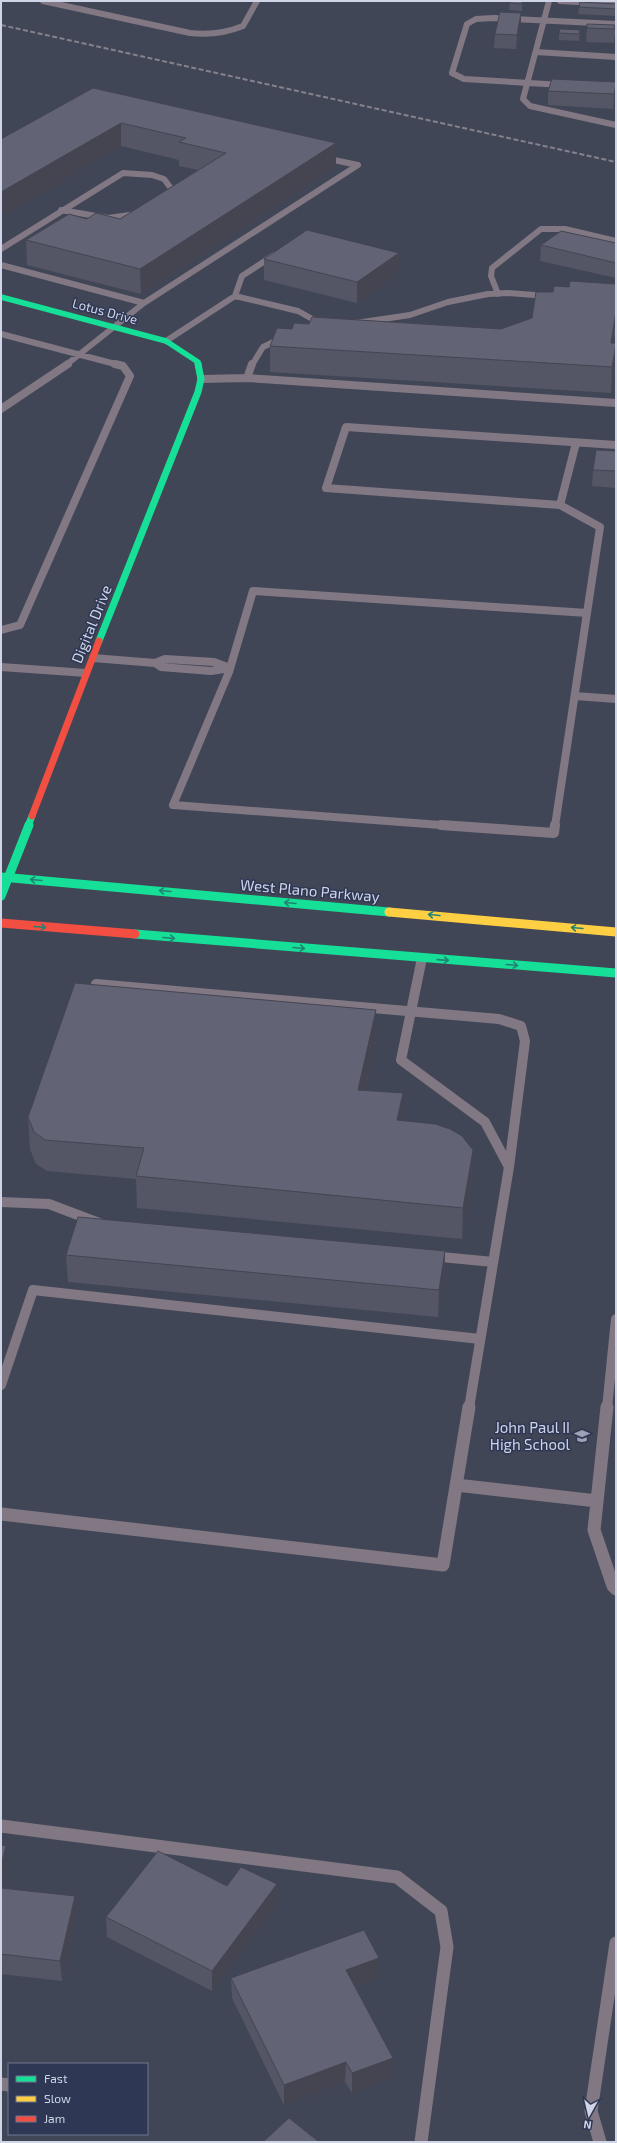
<svg xmlns="http://www.w3.org/2000/svg" width="617" height="2143" font-family="'Exo 2',sans-serif">
  <style>
    .lines { fill: none; stroke-linecap: round; stroke-linejoin: round }
    .lane-far3 { stroke: #827884; stroke-width: 6 }
    .lane-far2 { stroke: #827884; stroke-width: 8 }
    .lane-far1 { stroke: #827884; stroke-width: 10 }
    .lane { stroke: #827884; stroke-width: 13 }
    .street { stroke: #827884; stroke-width: 13 }
    .fast-far2 { stroke: #16e098; stroke-width: 5.5 }
    .fast-far1 { stroke: #16e098; stroke-width: 7 }
    .fast { stroke: #16e098; stroke-width: 9 }
    .slow { stroke: #ffcf43; stroke-width: 9 }
    .jam-far1 { stroke: #f24e42; stroke-width: 7 }
    .jam { stroke: #f24e42; stroke-width: 9 }
    .rail { stroke: #86828d; stroke-width: 2; stroke-dasharray: 5 2.5; stroke-linecap: butt }
    .wall { fill: #545565 }
    .shaded-wall { fill: #454552 }
    .building { fill: #626375; stroke: #454552 }
    .oneway { stroke: #238373 }
    .labels { text-anchor: middle; dominant-baseline: central; stroke-width: 3; stroke-linejoin: round; paint-order: stroke }
    .far-street-label { font-size: 13px; fill: #cfd5e7; stroke: #2e3754 }
    .street-label { font-size: 15px; fill: #cfd5e7; stroke: #2e3754 }
    .poi-label { font-size: 15px; fill: #cfd5e7; stroke: #2e3754; text-anchor: end }
  </style>
  <rect width="100%" height="100%" fill="#414656"/>
  <g class="lines">
    <path class="lane-far3" d="M43 1 190 33C209 35 226 33 243 26L257 1
      M549 1 523 99 530 106 616 125
      M560 1 616 4
      M536 52 616 57
      M562 85 464 79 452 73 467 24 476 19 494 18 616 24
      M61 210 108 218 137 214
      M1 249 123 173 152 175 164 179 173 191 167 198
      M1 265 144 303 358 165 324 158
      M498 294 491 276 492 268 541 229H565L616 241
      M235 296 298 311 323 325
      M356 323 410 315 448 302 488 294 507 293 548 296
      M1 334 119 365
      M166 341 235 296 242 276 274 255
      M66 365 144 303
      M252 365 263 347 284 337"/>
    <path class="lane-far2" d="M247 378 616 403
      M201 379 247 378 252 364
      M1 409 68 364
      M576 443 560 505 326 488 346 427 616 445
      M560 505 600 527 587 613
      M1 630 20 625 130 376 123 366 115 364
      M93 658 155 663
      M165 659 214 662 230 668 211 671 161 667 155 663Z
      M1 667 86 673
      M575 696 616 699
      M454 826 173 805 229 672 253 591 587 613
      M555 826 587 613"/>
    <path class="lane-far1" d="M441 825 554 833 555 825
      M422 958 401 1060 485 1122 509 1167 469 1408
      M96 984 499 1019 521 1026 525 1041 509 1167
      M1 1202 49 1204 99 1223
      M431 1256 493 1262
      M1 1385 33 1290 480 1339
      M607 1408 616 1319"/>
    <path class="lane" d="M607 1407 594 1530 613 1586 616 1589
      M456 1485 597 1501
      M1 1514 443 1565 469 1407
      M1 1826 397 1877 441 1911 447 1947 421 2142
      M600 2142 591 2111 616 1943"/>
    <path class="street" d="M1 2084 9 2085"/>
    <path class="fast-far2" d="M1 297 166 341 198 362 199 365"/>
    <path class="fast-far1" d="M99 641 198 392 201 379 198 364
      M28 826 32 816"/>
    <path class="fast" d="M1 877 389 912
      M1 896 29 825
      M135 934 616 973"/>
    <path class="slow" d="M389 912 616 932"/>
    <path class="jam-far1" d="M32 816 99 641"/>
    <path class="jam" d="M1 923 135 934"/>
    <path class="rail" d="M1 25 616 162"/>
  </g>
  <path class="wall" d="M510 1H522V11L509 10Z
    M616 4V16L578 14 579 7Z
    M616 26V33L615 37H614V43L586 42 587 28Z
    M521 27 516 49 494 48 495 34Z
    M580 30 579 41 559 40V33Z
    M616 82 615 96 613 109 548 105V91Z
    M93 88 336 143V167L141 294 27 265 26 240 87 219H120L198 170 179 166V160L121 146Z
    M616 243V278L540 261 541 245Z
    M399 253 398 274 357 303 264 280V259Z
    M616 284V336H614L613 343 615 369 611 393 270 372V346L292 329 309 324 501 329 532 318 553 292 569 287Z
    M616 451V488L592 486 593 470Z
    M376 1010V1041L365 1090 402 1121 473 1150 471 1182 462 1239 137 1208 136 1179 47 1171 36 1164 30 1149 28 1117Z
    M445 1251 444 1278 438 1317 68 1282 66 1255Z
    M1 1845 8 1866 2 1888 76 1916 62 1981 1 1974Z
    M227 1886 277 1904 212 1991 107 1937 106 1917Z
    M379 1958V1978L355 1987 392 2078 352 2093 345 2082 284 2105 232 1998 231 1978Z"/>
  <path class="shaded-wall" d="M521 13V27L516 49 517 35Z
    M616 84 615 96 613 109 614 94Z
    M121 123V146L1 218V192Z
    M336 143V167L141 294 140 269Z
    M399 253 398 274 357 303V282Z
    M616 311 614 336 609 369 611 343Z
    M616 344 615 369 611 393 612 367Z
    M376 1010V1041L358 1121V1090Z
    M403 1093 402 1125 397 1120Z
    M473 1150 471 1182 462 1239 463 1208Z
    M445 1251 444 1278 438 1317 439 1290Z
    M6 1846 8 1866 1 1892V1865Z
    M277 1884V1904L212 1991V1971Z
    M75 1896 76 1916 62 1981 60 1961Z
    M379 1958V1978L346 1990V1970Z
    M393 2058 392 2078 352 2093V2073Z
    M346 2062 345 2082 284 2105V2085Z"/>
  <path class="building" d="M510 1H522V4L510 3Z
    M580 2 616 4V9L579 7Z
    M500 12 521 13 517 35 495 34Z
    M587 24 615 25 614 29 587 28Z
    M615 26H616V30H615Z
    M560 29 580 30 579 34 559 33Z
    M552 79 616 82V84L614 94 548 91Z
    M93 88 336 143 140 269 26 240 69 214 87 219 96 213 120 219 226 153 179 142 186 138 121 123 1 192V139Z
    M307 230 399 253 357 282 264 259Z
    M561 231 616 243V263L541 245Z
    M570 281 616 284V311L611 343H616V344L612 367 270 346 277 328 292 329 294 323 309 324 312 317 501 329 532 318 536 292H553L554 286 569 287Z
    M596 450 616 451V471L593 470Z
    M75 983 376 1010 358 1090 403 1093 397 1120 435 1124 450 1129 462 1136 473 1150 463 1208 136 1176 144 1148 45 1140 34 1132 28 1117Z
    M78 1217 445 1251 439 1290 66 1255Z
    M1 1845 6 1846 1 1865Z
    M158 1851 227 1886 241 1867 277 1884 212 1971 106 1917Z
    M1 1888 75 1896 60 1961 1 1954Z
    M364 1930 379 1958 346 1970 393 2058 352 2073 346 2062 284 2085 231 1978Z
    M289 2118 319 2142H263Z"/>
  <defs><path id="oneway-shaft" d="M-6 0H5M1.5-3L5.5 0L1.5 3" fill="none" stroke-width="1.6" stroke-linecap="round" stroke-linejoin="round"/></defs>
  <g class="oneway">
    <use href="#oneway-shaft" transform="translate(36 880) rotate(-175)"/>
    <use href="#oneway-shaft" transform="translate(165 891) rotate(-175)"/>
    <use href="#oneway-shaft" transform="translate(290 903) rotate(-175)"/>
    <use href="#oneway-shaft" transform="translate(434 915) rotate(-175)"/>
    <use href="#oneway-shaft" transform="translate(40 927) rotate(5)"/>
    <use href="#oneway-shaft" transform="translate(577 928) rotate(-175)"/>
    <use href="#oneway-shaft" transform="translate(169 938) rotate(5)"/>
    <use href="#oneway-shaft" transform="translate(299 948) rotate(5)"/>
    <use href="#oneway-shaft" transform="translate(443 960) rotate(4)"/>
    <use href="#oneway-shaft" transform="translate(512 965) rotate(5)"/>
  </g>
  <defs>
    <g id="school-bare" transform="scale(1.2)"><path d="M0-5L7-2L0 1L-7-2ZM-4 1L0 2.5L4 1V4Q0 6-4 4Z" fill="#9da3b4" stroke="#2e3754" stroke-width="2.5" paint-order="stroke"/></g>
  </defs>
  <g fill-rule="evenodd">
    <use href="#school-bare" x="582" y="1436"/>
  </g>
  <g class="labels">
    <g class="far-street-label">
      <text transform="translate(105 311) rotate(15)">Lotus Drive</text>
    </g>
    <g class="street-label">
      <text transform="translate(91 624) rotate(-68)">Digital Drive</text>
      <text transform="translate(310 890) rotate(5)">West Plano Parkway</text>
    </g>
    <g class="poi-label">
      <text x="570" y="1427">John Paul II<tspan x="570" dy="17">High School</tspan></text>
    </g>
  </g>
  <rect width="617" height="2143" fill="none" stroke="#cfd5e7" stroke-width="4"/>
  <rect x="8" y="2063" width="140" height="72" fill="#2e3754" stroke="#6e768f"/>
  <rect x="16" y="2076" width="20" height="6" fill="#16e098" stroke="#6e768f"/>
  <text x="44" y="2083" font-size="12" fill="#cfd5e7">Fast</text>
  <rect x="16" y="2096" width="20" height="6" fill="#ffcf43" stroke="#6e768f"/>
  <text x="44" y="2103" font-size="12" fill="#cfd5e7">Slow</text>
  <rect x="16" y="2116" width="20" height="6" fill="#f24e42" stroke="#6e768f"/>
  <text x="44" y="2123" font-size="12" fill="#cfd5e7">Jam</text>
  <g transform="translate(589 2115) rotate(188)" stroke="#2e3754" stroke-width="3" paint-order="stroke">
  <path d="M0-3L7 15L0 10L-7 15Z" fill="#cfd5e7"/>
  <text y="-6" font-size="11" font-weight="bold" text-anchor="middle" fill="#cfd5e7">N</text>
  </g>
</svg>
